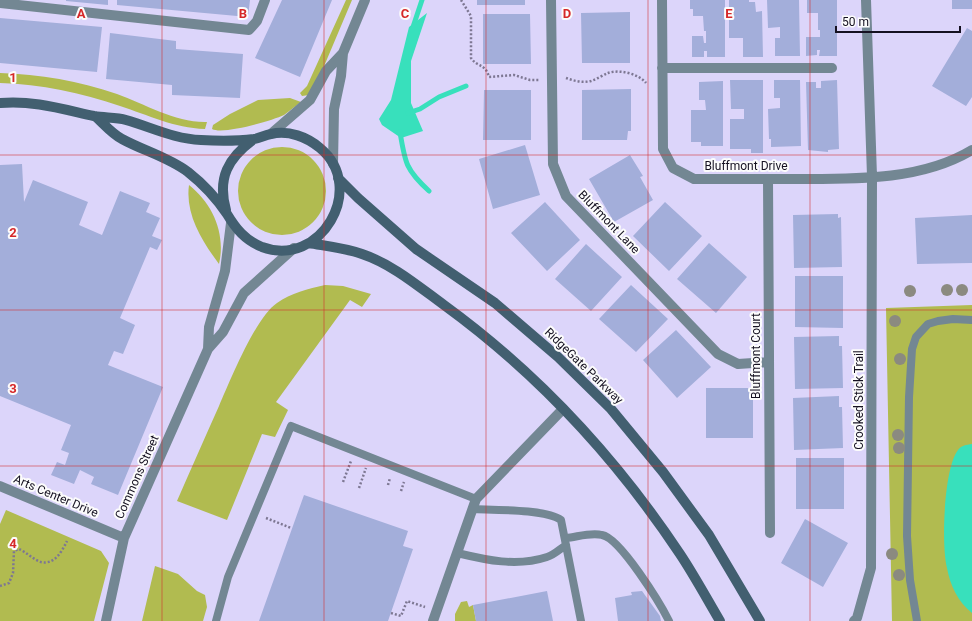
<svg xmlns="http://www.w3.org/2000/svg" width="972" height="621" font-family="Roboto,sans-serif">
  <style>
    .green { fill: #b1bb50 }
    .water { fill: #38e0bc }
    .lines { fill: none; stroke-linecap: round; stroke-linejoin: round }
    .stream { stroke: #38e0bc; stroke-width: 5 }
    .building { fill: #a3aeda }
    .path { stroke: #7d7792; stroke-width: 2.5; stroke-dasharray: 2 2; stroke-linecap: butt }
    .service { stroke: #738793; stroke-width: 8 }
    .minor { stroke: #738793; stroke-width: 10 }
    .secondary { stroke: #425f70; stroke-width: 10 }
    .tree { fill: #8b8a80 }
    .grid { fill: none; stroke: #d62828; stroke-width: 1; stroke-opacity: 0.55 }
    .labels { text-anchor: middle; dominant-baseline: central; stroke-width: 4; stroke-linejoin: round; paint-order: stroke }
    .street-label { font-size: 12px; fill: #151121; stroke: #fcfcfc }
    .grid-label { font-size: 13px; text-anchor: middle; font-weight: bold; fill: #d62828; stroke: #fcfcfc; stroke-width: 4; stroke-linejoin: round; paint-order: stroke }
  </style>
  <rect width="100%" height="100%" fill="#dcd5fa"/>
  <path class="green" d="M346 0H352L322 71 309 95 302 96 300 93 307 86Z
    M0 73C39 74 80 81 117 94 145 104 176 123 207 122L205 129C174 128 148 115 120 106 81 93 41 84 0 83Z
    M290 98 301 102C295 106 290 111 284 115 271 121 223 135 212 129L213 125 230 114 258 100Z
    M238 191a44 44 0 1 1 88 0a44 44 0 1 1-88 0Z
    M189 185C213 204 226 234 219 264 202 241 185 214 189 185Z
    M325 285 343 286 371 294 362 307 350 300 276 402 288 410 275 437 262 434 227 520 177 501C191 469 205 437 219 406 230 381 255 318 277 303 291 293 308 289 325 285Z
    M972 305V621H892L886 308Z
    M6 510 101 551 109 563 94 621H0V524Z
    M155 566 178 574 197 591 205 595 207 607 203 621H142Z
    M467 601 469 607 473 605 476 621H455V614L461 602Z"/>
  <path class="water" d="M427 13 411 61V103L423 131 401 138 382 125 379 119 391 100 409 27Z
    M972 444V613C958 602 950 585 947 568 941 544 944 468 958 450 962 445 966 445 972 444Z"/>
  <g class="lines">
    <path class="stream" d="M412 30 422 0
      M408 113 420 109 439 97 466 86
      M400 132C405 163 406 170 429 191"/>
  </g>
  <path class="building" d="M66 0H108V5L66 1Z
    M117 0H250L248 17 117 5Z
    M282 0H332L300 77 255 58Z
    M477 0H525V5H477Z
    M690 0H725V57H707V51H704V57H692V36H703L704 43H706V31H704L703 16H693V9H690Z
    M729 0H749V2H755L756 12 762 11 763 57H743V38H729Z
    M767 0H799L800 56H775V38H780V27L768 28Z
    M807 0H837V56H819L820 50H817V55L806 56V37H820V30H818V13H807Z
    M952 0H972V9H952Z
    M630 12V63H582L581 13Z
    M483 14H530L531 64H483Z
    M0 18 102 27 97 72 0 63Z
    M967 28 972 31V97L966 106 932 86Z
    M110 33 176 41V49L243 54 240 98 172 95V85L106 79Z
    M730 80H763V153H751V149H730V119H744V109H731Z
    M774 80H800L801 146 771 147V139H769L768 109 780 108V98H774Z
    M837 80 839 149 828 150V152L808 150 806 82H816V88H821V81Z
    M723 81V146H701V142H691V110H706L705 100H699V82Z
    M631 89V131H628L627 140H582V90Z
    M484 90H531V140H483Z
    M525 145 540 195 493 209 479 159Z
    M630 155 643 176 640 177 653 200 614 222 589 179Z
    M22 164 24 202 33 180 88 202 79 225 102 235 120 191 150 203 146 212 160 218 152 236 162 240 157 250 150 247 120 318 135 325 123 354 114 351 108 365 163 387 118 495 91 484 94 477 80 470 74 484 51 475 57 462 65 465 69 453 61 450 71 425 0 396V165Z
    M545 202 580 240 547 271 511 233Z
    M665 202 702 236 669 271 633 236Z
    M838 214V218L841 217 842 267 794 268 793 215Z
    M972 215V263L917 264 915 218Z
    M709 243 747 277 716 313 677 279Z
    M586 244 622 277 591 311 555 279Z
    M795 276H843V328L795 327Z
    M631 285 668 319 636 352 599 319Z
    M676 330 711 367 677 398 643 360Z
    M839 336V346H842L843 388 795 389 794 337Z
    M706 388H753V438H706Z
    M839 396V407H842L843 448 794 450 793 398Z
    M796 458H844V509H796Z
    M304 495 408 531 403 546 413 549 388 621H259Z
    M805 519 848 543 823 587 781 563Z
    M547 591 553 621H476L473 605Z
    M642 591 660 616 661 621H618L615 598 632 595 631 592Z"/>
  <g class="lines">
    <path class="path" d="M461 0 471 16V58C478 68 485 63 489 77L514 75 530 80H540
      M566 78C574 81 583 83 591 81 597 79 603 75 608 73 620 69 639 74 646 83
      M343 482 351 461
      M388 485 390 478
      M359 488 366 468
      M401 491 404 482
      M266 518 291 528
      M0 586 9 583 13 573 14 551 19 549C26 552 34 560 41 562 55 565 62 551 67 541
      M391 613 401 616 407 601 425 607"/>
    <path class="service" d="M472 509C493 510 546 509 561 520L581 621
      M566 538C577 537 591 532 602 535 620 538 660 603 669 621
      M457 553C486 560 517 567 547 557 554 555 560 549 566 545
      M216 621 228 577 291 426 476 499
      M917 621 910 580 907 536 909 397 912 349 916 337 928 324 938 321 953 319 972 320"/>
    <path class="minor" d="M551 0 553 164 566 196 718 354 738 364 769 362
      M662 0 663 149 673 168 694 179C728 179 761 179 795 179 853 179 921 181 972 150
      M0 3 249 30 257 21 265 0
      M662 68H832
      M272 133 310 100 326 71 343 53
      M333 164 334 109 341 76 343 53 365 0
      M768 179 770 533
      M208 349 209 327 225 271 231 223
      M0 486 124 538
      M106 621 124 538 208 349 223 332 244 293 294 248
      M433 621 476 499 563 409
      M854 621 857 618 871 568 872 176 866 0"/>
    <path class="secondary" d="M0 103C33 100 62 109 94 116 105 118 116 117 126 120 151 127 174 139 201 140 218 141 238 141 254 139 260 138 265 135 271 134 289 130 307 137 320 148 368 188 320 269 262 247 245 240 236 229 227 214 217 199 202 183 188 172 168 157 144 151 122 139 112 134 103 123 95 116
      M338 178 358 198 416 249 495 303 558 357 611 409 663 472 709 535 760 621
      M226 210C217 178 228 158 254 139
      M309 243C326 246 345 248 362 254 392 264 418 286 444 305 536 372 616 458 680 554 694 575 707 599 720 621"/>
  </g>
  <g class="tree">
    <circle cx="947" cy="290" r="6"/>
    <circle cx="962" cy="290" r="6"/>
    <circle cx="910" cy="291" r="6"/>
    <circle cx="895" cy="321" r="6"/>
    <circle cx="900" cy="359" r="6"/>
    <circle cx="898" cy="435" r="6"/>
    <circle cx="899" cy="448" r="6"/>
    <circle cx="892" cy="554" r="6"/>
    <circle cx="899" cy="575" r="6"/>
  </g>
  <path class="grid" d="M162 0V621M324 0V621M486 0V621M648 0V621M810 0V621M0 155H972M0 310H972M0 466H972"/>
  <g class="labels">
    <g class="street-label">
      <text x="746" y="166">Bluffmont Drive</text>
      <text transform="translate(609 222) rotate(46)">Bluffmont Lane</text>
      <text transform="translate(756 356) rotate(-90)">Bluffmont Court</text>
      <text transform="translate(584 366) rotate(44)">RidgeGate Parkway</text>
      <text transform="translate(859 400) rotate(-90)">Crooked Stick Trail</text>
      <text transform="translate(137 477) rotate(-66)">Commons Street</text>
      <text transform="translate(56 496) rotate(23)">Arts Center Drive</text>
    </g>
  </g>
  <g class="grid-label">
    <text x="81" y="18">A</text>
    <text x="243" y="18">B</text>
    <text x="405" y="18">C</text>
    <text x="567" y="18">D</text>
    <text x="729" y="18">E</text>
    <text x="13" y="82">1</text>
    <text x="13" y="237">2</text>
    <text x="13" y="393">3</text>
    <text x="13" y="548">4</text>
  </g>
  <path d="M836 26v6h124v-6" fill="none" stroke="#151121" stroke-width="2"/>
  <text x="842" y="26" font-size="12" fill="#151121" stroke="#fcfcfc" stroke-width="3" paint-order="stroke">50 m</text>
</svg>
